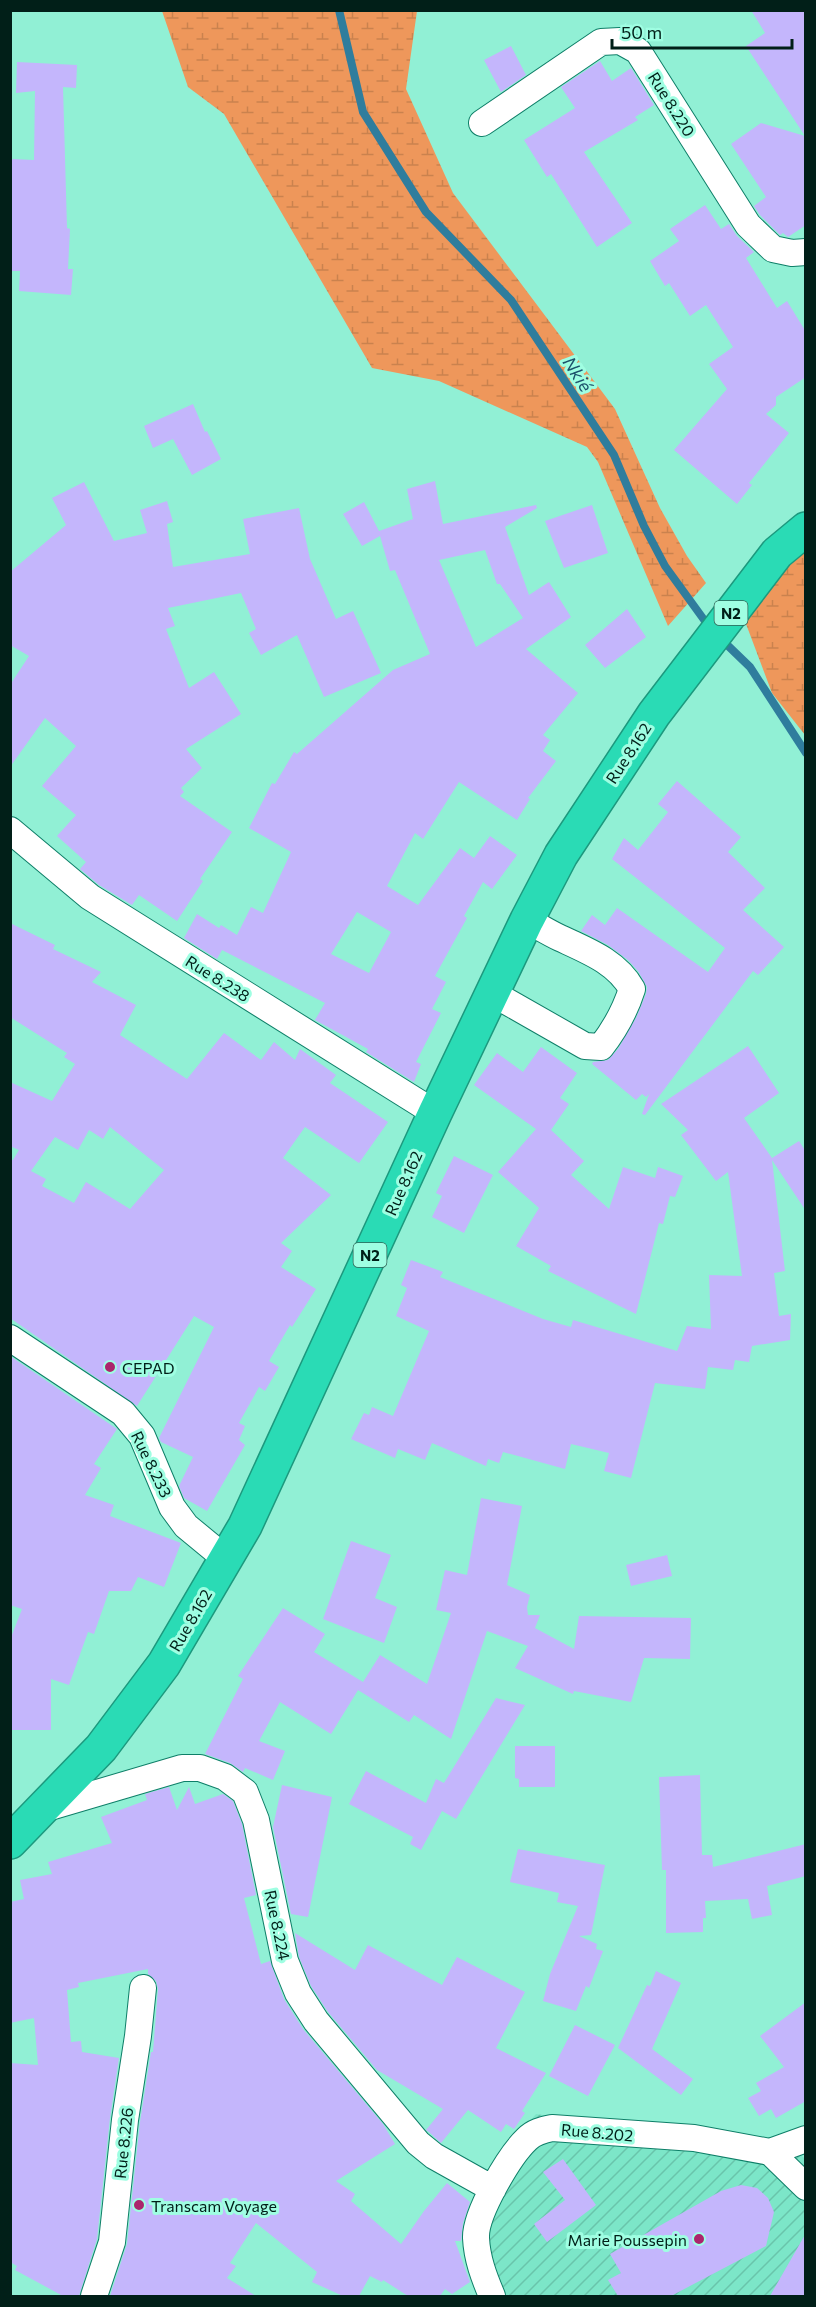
<svg xmlns="http://www.w3.org/2000/svg" width="816" height="2307" font-family="Commissioner,sans-serif">
  <style>
    .industrial { fill: url(#industrial-furrows) }
    .wetland { fill: url(#wetland-marsh) }
    .lines { fill: none; stroke-linecap: round; stroke-linejoin: round }
    .stream { stroke: #2f7d9d; stroke-width: 8 }
    .building { fill: #c4b6fc; fill-rule: evenodd }
    .street-casing { stroke: #0e7f68; stroke-width: 28 }
    .highway-casing { stroke: #1c997e; stroke-width: 36 }
    .street { stroke: #fff; stroke-width: 26 }
    .highway { stroke: #2adbb5; stroke-width: 33 }
    .poi-dot { fill: #ab256c; stroke: #9ffee2; stroke-width: 2 }
    .labels { text-anchor: middle; dominant-baseline: central; stroke-width: 6; stroke-linejoin: round; paint-order: stroke }
    .shield { fill: #9ffee2; stroke: #306255; stroke-width: 1.5 }
    .shield-label { font-size: 15px; font-weight: bold; fill: #011f18 }
    .street-label { font-size: 16px; fill: #011f18; stroke: #9ffee2 }
    .poi-label { font-size: 16px; fill: #011f18; stroke: #9ffee2; text-anchor: start }
    .water-label { font-size: 18px; font-style: italic; fill: #1d526b; stroke: #9ffee2 }
  </style>
  <defs>
    <pattern id="industrial-furrows" width="10" height="10" patternUnits="userSpaceOnUse" patternTransform="scale(1.5)"><rect width="10" height="10" fill="#7ce6c8"/><path d="M-1 1l2-2M0 10L10 0M9 11l2-2" fill="none" stroke="#69c5ab"/></pattern>
    <pattern id="wetland-marsh" width="20" height="14" patternUnits="userSpaceOnUse" patternTransform="scale(1.5)"><rect width="20" height="14" fill="#ee975b"/><path d="M1 5h8M5 5V1M11 12h8M15 12V8" fill="none" stroke="#ca824e"/></pattern>
  </defs>
  <rect width="100%" height="100%" fill="#91f0d5"/>
  <path class="industrial" d="M536 2114 800 2154 805 2159V2296H480L474 2286 470 2233 482 2176Z"/>
  <path class="wetland" d="M162 11H417L406 89 453 193 615 409 660 508 687 556 706 583 668 626 598 462 587 447 439 381 372 368 224 114 188 87Z
    M805 514V735L772 693 740 608Z"/>
  <g class="lines">
    <path class="stream" d="M339 10 363 112 426 212 511 300 614 455 644 526 665 566 710 628
      M721 639 750 667 806 753"/>
  </g>
  <path class="building" d="M751 10H806V225L788 237 783 233 780 235 760 215 754 206 766 197 731 144 761 123 805 136 746 46 765 33Z
    M511 46 526 75 501 92 484 60Z
    M600 61 612 81 631 68 654 105 635 117 638 120 584 152 632 223 597 247 551 174 547 177 524 140 575 108 561 87Z
    M17 62 77 65 76 88 63 87 67 228 70 229 68 269H73L71 295 19 291 20 271H10V161L13 159 34 160 35 91 16 93Z
    M705 205 721 229 729 224 737 236 754 252 746 258 777 308 787 301 806 332V377L776 397V405L766 414 789 433 749 483 752 485 737 504 674 450 727 389 709 364 733 347 706 305 690 316 669 283 665 286 650 261 679 241 670 229Z
    M193 404 205 432 207 431 221 459 192 475 173 439 153 448 144 426Z
    M435 481 443 524 536 505 537 508 505 527 529 595 549 582 571 617 526 649 578 693 543 735 550 740 543 751 556 761 528 798 530 799 517 820 459 782 423 839 415 833 387 886 418 905 460 848 474 858 490 836 517 855 492 889 483 882 464 916 467 918 435 976 446 982 432 1009 441 1013 416 1062 421 1064 414 1082 366 1052 368 1049 315 1020 325 1003 222 950 217 959 184 938 197 914 219 928 221 925 237 935 251 907 263 913 291 852 249 828 272 783 275 784 294 752 297 754 393 670 430 654 395 570 390 571 380 536 362 546 343 514 364 502 379 531 413 519 407 489ZM485 550 497 584H500L523 618 476 647 439 560ZM357 912 391 932 369 973 331 954Z
    M84 482 114 541 147 533 140 510 167 501 173 522 167 524 173 567 250 554 243 519 299 508 310 559 336 619 353 611 381 673 324 697 297 635 261 655 249 633 256 629 241 593 168 608 175 626 166 629 189 688 214 672 241 714 186 749 202 768 181 788 184 792 180 796 232 832 200 879 203 881 177 921 139 895 132 905 99 885 80 869 86 862 57 836 76 815 42 786 76 746 45 718 10 767V685L29 656 10 645V572L66 525 52 498Z
    M592 505 608 553 564 568 545 521Z
    M627 609 646 637 605 668 585 645Z
    M677 781 741 837 728 852 765 888 743 910 784 947 758 975 753 971 645 1115 642 1114 649 1094 646 1097 642 1094 636 1100 592 1064 593 1062 608 1060 618 1049 636 1018 646 994 647 987 638 971 628 960 608 945 581 931 592 915 605 925 617 908 708 972 725 948 612 859 624 838 638 850 668 812 658 804Z
    M10 923 55 945 53 949 101 972 92 982 136 1005 120 1035 187 1079 224 1033 261 1060 274 1042 295 1060 300 1049 336 1075 330 1083 388 1122 359 1163 305 1127 283 1158 331 1195 281 1243 292 1251 281 1267 316 1289 292 1327 290 1325 269 1361 279 1367 265 1391 259 1387 239 1423 245 1426 239 1440 245 1445 207 1511 184 1498 179 1486 193 1457 161 1442 159 1438 214 1327 194 1316 137 1406 10 1318V1159L13 1160 19 1150 10 1146V1082L52 1101 75 1064 64 1057 67 1053 10 1017ZM110 1127 164 1170 130 1209 86 1182 74 1203 42 1186 46 1179 31 1171 55 1137 78 1150 89 1130 103 1139Z
    M748 1046 779 1093 744 1118 772 1158 799 1141 806 1152V1211L772 1160 785 1271 774 1273 779 1316 791 1314 790 1340 752 1346 749 1362 735 1360 733 1370 708 1367 705 1389 655 1383 631 1478 604 1471 609 1453 571 1444 565 1469 503 1452 499 1463 488 1459 486 1466 432 1443 425 1460 398 1449 395 1458 351 1439 364 1413 369 1415 372 1407 393 1416 429 1331 396 1316 407 1288 401 1285 411 1260 443 1272 440 1277 543 1319 571 1327 573 1320 677 1351 687 1326 711 1329 709 1275 742 1276 728 1172 716 1181 681 1135 688 1130 661 1104Z
    M541 1047 577 1073 560 1098 569 1104 551 1130 584 1161 571 1175 609 1209 623 1167 655 1178 658 1167 683 1176 675 1197 670 1196 663 1224 659 1223 636 1314 548 1271 551 1266 516 1246 539 1208 498 1172 536 1129 474 1085 497 1053 523 1072Z
    M454 1156 493 1175 464 1233 432 1217 442 1196 436 1193Z
    M10 1356 117 1429 94 1464 101 1468 85 1495 114 1505 110 1516 181 1543 164 1587 138 1577 131 1591H109L94 1634 88 1632 69 1685 51 1679V1730H10V1640L22 1609 10 1605Z
    M481 1498 522 1506 507 1585 530 1595 527 1607 528 1615H540L535 1628 574 1649 579 1616 691 1618 690 1659 644 1658 631 1702 574 1691 573 1694 515 1668 528 1646 487 1631 451 1739 414 1715 409 1722 358 1690 380 1655 427 1684 451 1613 436 1610 445 1570 467 1575Z
    M351 1541 391 1555 375 1598 397 1607 384 1643 323 1619Z
    M667 1555 672 1576 631 1586 626 1565Z
    M283 1608 325 1634 314 1652 363 1682 331 1734 280 1702 259 1741 285 1751 273 1780 245 1768 243 1772 230 1763 205 1754 243 1679 238 1676Z
    M496 1698 525 1705 456 1819 442 1811 421 1850 410 1844 413 1837 349 1804 366 1771 426 1803 436 1779 444 1783Z
    M515 1746H555V1787H519V1779L515 1778Z
    M700 1775 702 1855H712L713 1867 806 1844V1876L767 1886 772 1915 752 1919 748 1899 705 1901 706 1918H703V1932L666 1933V1870H662L659 1777Z
    M282 1785 332 1797 308 1917 291 1914 273 1827Z
    M169 1787 177 1810 189 1787 195 1804 223 1794 233 1801 242 1824 256 1895 244 1898 261 1964 270 1961 284 1999 303 2029 383 2124 395 2144 336 2181 355 2194 351 2201 401 2244 424 2211 447 2183 470 2202 463 2223 461 2241H455L470 2282 452 2294 445 2289 440 2296H408L383 2280 382 2282 370 2276 359 2296H343L312 2282 317 2272 256 2223 230 2263 236 2266 227 2278 256 2296H110L127 2244 140 2122 151 2052H153L158 1989 156 1981 148 1974V1969L78 1983 79 1987 67 1990 71 2042 81 2041 82 2052 119 2058 110 2118 97 2239 79 2296H63L15 2270 17 2266 10 2262V2063L38 2065 34 2018 10 2023V1902L24 1899 20 1880 52 1874 48 1862 112 1843 101 1817 147 1800 145 1794Z
    M518 1849 605 1865 591 1935 579 1936 597 1944 596 1949 603 1951 589 1988 586 1986 576 2011 543 2001 550 1974 578 1906 557 1902 559 1893 510 1882Z
    M295 1933 355 1970 368 1945 442 1985 457 1957 525 1992 496 2048 546 2073 522 2111 525 2113 514 2129 506 2124 501 2132 468 2110 441 2143 429 2132 426 2130 443 2109 377 2070 328 2012 311 1986 299 1957Z
    M656 1971 681 1983 652 2049 693 2079 681 2095 618 2048 647 1985 650 1986Z
    M806 2002V2101L776 2118 771 2109 759 2116 748 2098 761 2091 756 2083 784 2067 760 2036Z
    M575 2025 615 2045 588 2096 549 2076Z
    M563 2159 596 2205 547 2242 534 2224 565 2200 543 2172Z
    M741 2185 757 2188 768 2198 774 2212 766 2246 671 2296H618L608 2280 621 2273 610 2254 721 2191Z
    M806 2233V2296H770Z"/>
  <g class="lines">
    <g class="street-casing">
      <path id="street" d="M482 123 601 42 620 41 638 51 748 225 773 249 792 253 806 252
        M10 830 90 897 435 1113
        M492 993 585 1046 601 1047C615 1029 625 1011 632 989 617 962 588 951 560 938 549 933 538 926 527 920
        M10 1338 123 1413 142 1436 172 1507 186 1526 226 1559
        M43 1809 182 1768H200L225 1777 245 1792 256 1820 285 1961 298 1993 316 2021 418 2143 434 2156 493 2189
        M770 2152 806 2187
        M94 2296 112 2242 125 2120 138 2036 143 1988
        M492 2296C484 2277 477 2259 476 2238 475 2214 509 2156 527 2139 534 2132 542 2130 552 2128L694 2138 770 2152 806 2139"/>
    </g>
    <g class="highway-casing">
      <path id="highway" d="M10 1842 101 1748 164 1664 245 1526 435 1113 527 920 561 855 654 714 777 553 806 529"/>
    </g>
    <use href="#street" class="street"/>
    <use href="#highway" class="highway"/>
  </g>
  <g class="poi-dot">
    <circle cx="110" cy="1367" r="6"/>
    <circle cx="139" cy="2205" r="6"/>
    <circle cx="699" cy="2239" r="6"/>
  </g>
  <g class="labels">
    <g class="shield">
      <rect x="714.5" y="601" width="33" height="24" rx="4.5"/>
      <rect x="353.5" y="1243" width="33" height="24" rx="4.5"/>
    </g>
    <g class="shield-label">
      <text x="731" y="613">N2</text>
      <text x="370" y="1255">N2</text>
    </g>
    <g class="street-label">
      <text transform="translate(672 104) rotate(58)">Rue 8.220</text>
      <text transform="translate(628 753) rotate(-57)">Rue 8.162</text>
      <text transform="translate(218 978) rotate(32)">Rue 8.238</text>
      <text transform="translate(403 1183) rotate(-66)">Rue 8.162</text>
      <text transform="translate(152 1464) rotate(64)">Rue 8.233</text>
      <text transform="translate(190 1620) rotate(-60)">Rue 8.162</text>
      <text transform="translate(278 1925) rotate(78)">Rue 8.224</text>
      <text transform="translate(597 2132) rotate(5)">Rue 8.202</text>
      <text transform="translate(123 2143) rotate(-84)">Rue 8.226</text>
    </g>
    <g class="poi-label">
      <text x="122" y="1367">CEPAD</text>
      <text x="151" y="2205">Transcam Voyage</text>
      <text x="687" y="2239" text-anchor="end">Marie Poussepin</text>
    </g>
    <g class="water-label">
      <text transform="translate(578 374) rotate(57)">Nkié</text>
    </g>
  </g>
  <rect width="816" height="2307" fill="none" stroke="#011f18" stroke-width="24"/>
  <path d="M612 39v9h180v-9" fill="none" stroke="#011f18" stroke-width="3"/>
  <text x="621" y="39" font-size="18" fill="#011f18" stroke="#9ffee2" stroke-width="4.5" paint-order="stroke">50 m</text>
</svg>
